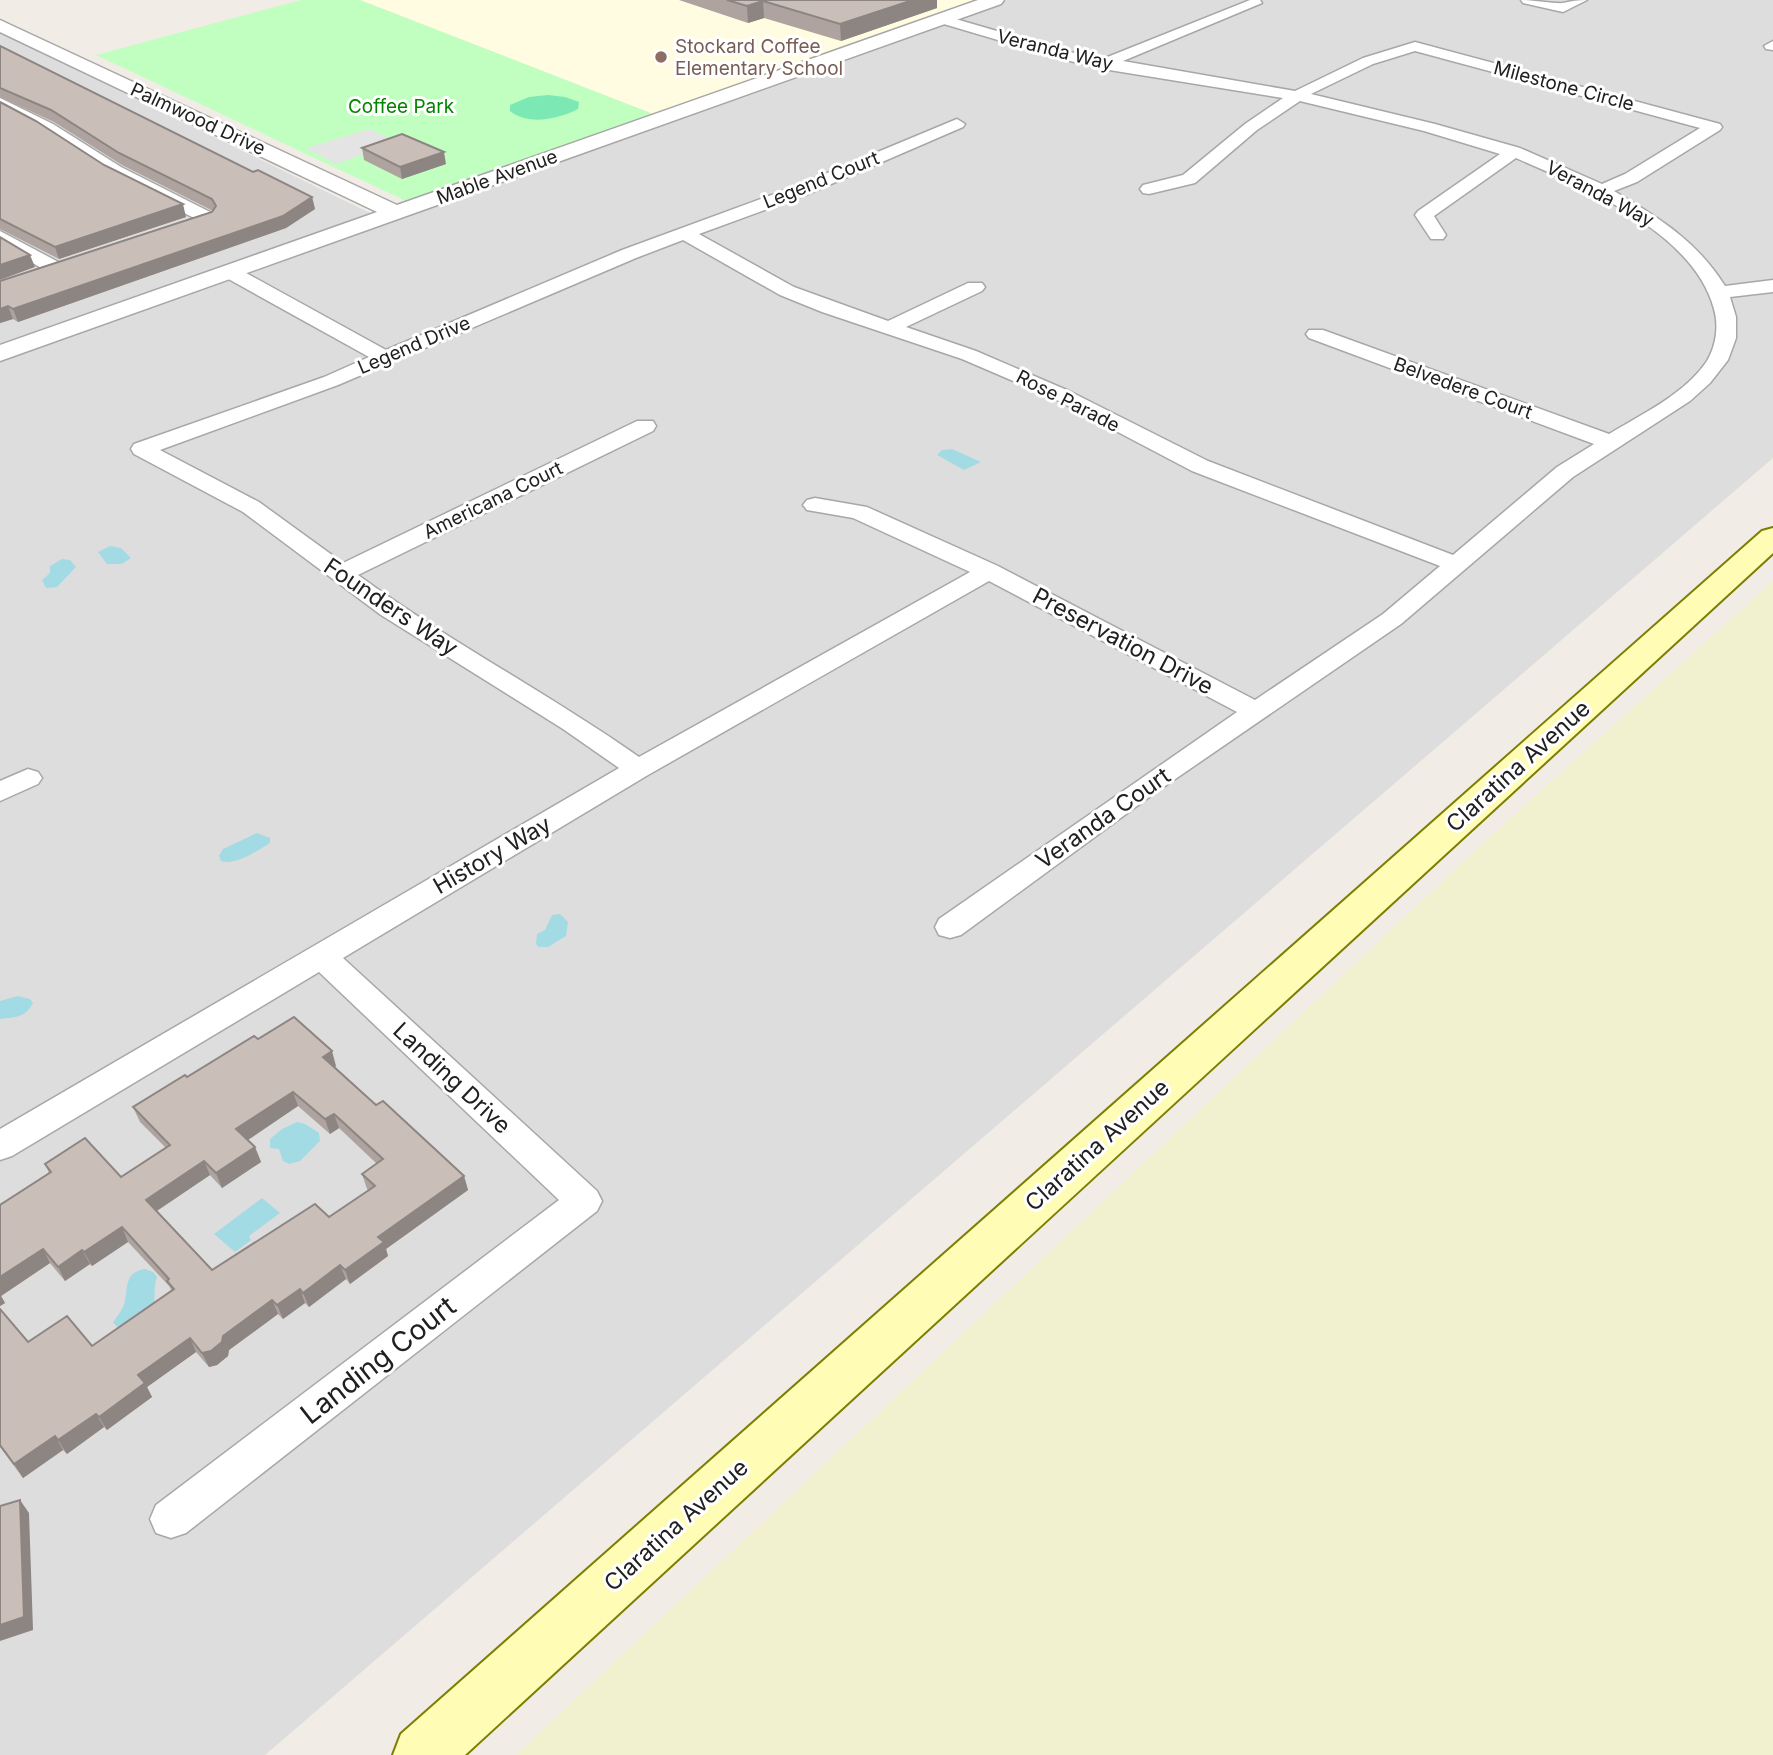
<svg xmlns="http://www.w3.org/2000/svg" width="1773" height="1755" font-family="Inter,sans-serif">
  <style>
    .residential { fill: #dedddd }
    .education { fill: #fffce1 }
    .farmland { fill: #f2f1cf }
    .park { fill: #c0ffbf }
    .pitch { fill: #7ce8b4 }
    .parking { fill: #e4e4e4 }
    .water { fill: #a2dbe3 }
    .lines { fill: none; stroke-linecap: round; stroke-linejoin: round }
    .minor-casing { stroke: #a7a7a7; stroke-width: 3 }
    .tertiary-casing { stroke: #a7a7a7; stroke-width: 3 }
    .secondary-casing { stroke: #7c7e00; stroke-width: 4 }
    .minor { fill: #fff; fill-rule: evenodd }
    .tertiary { fill: #fff; fill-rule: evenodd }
    .secondary { fill: #fffcb6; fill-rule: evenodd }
    .wall { fill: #aea39e; fill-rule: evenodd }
    .shaded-wall { fill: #8d8581 }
    .building { fill: #cabeb8; stroke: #8d8581; stroke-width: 2; fill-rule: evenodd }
    .education-dot { fill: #8d6e63; stroke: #fff; stroke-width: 2.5 }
    .labels { text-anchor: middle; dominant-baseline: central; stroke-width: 6; stroke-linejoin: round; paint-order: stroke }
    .far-education-label { font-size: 19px; fill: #785e54; stroke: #fff; text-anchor: start }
    .far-street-label { font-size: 19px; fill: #202020; stroke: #fff }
    .far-park-label { font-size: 19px; fill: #028601; stroke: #fff }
    .street-label { font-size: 23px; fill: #202020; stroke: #fff }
    .near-street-label { font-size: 28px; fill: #202020; stroke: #fff }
  </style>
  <rect width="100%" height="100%" fill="#f1ece5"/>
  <path class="residential" d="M1007 0H1773V458L265 1755H0V361Z
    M0 33 372 214 0 346Z"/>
  <path class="education" d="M360 0H976L653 114Z"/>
  <path class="farmland" d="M1773 581V1755H516L1481 845Z"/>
  <path class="park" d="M301 0H360L653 114 406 201 96 55Z"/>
  <path class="pitch" d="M548 95 565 97 579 102 578 109C558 119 529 126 510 111V105L529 97Z"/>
  <path class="parking" d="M369 129 398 142 336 164 306 148Z"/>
  <path class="water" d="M952 449 981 462 964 470 937 455 942 450Z
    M110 546 121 548 131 558 122 564H107L98 552Z
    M62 559 70 560 76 567 57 587 46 588 42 580 50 573V566Z
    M257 833 270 838V843C257 851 235 866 221 861L219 856 223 849Z
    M560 914 568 922 566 936 548 947H539L536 944 537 934 545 930 552 915Z
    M18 996 30 999 33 1003C25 1018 16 1017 0 1019V1001Z
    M297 1122 305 1124 319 1133 320 1141 300 1161 289 1164 283 1161 279 1149 270 1148V1139L282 1129Z
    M262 1198 280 1213 249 1236 251 1240 235 1252 214 1234Z
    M145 1269 153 1272 157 1277C153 1288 156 1297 153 1307L119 1328 113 1323C117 1316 124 1308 125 1301 128 1286 125 1272 145 1269Z"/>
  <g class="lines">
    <g class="minor-casing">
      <path id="minor" d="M1250 0H1260L1262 3 1123 61 1295 91 1363 58 1415 42 1720 124 1722 127 1720 130 1637 182 1614 191C1659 218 1696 240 1725 286L1773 280V292L1730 297 1736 317V338L1728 360 1710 383 1690 401 1573 477 1401 624 1152 795 961 935 950 938 939 935 935 927 939 919 1237 712 989 581 648 775 343 958 597 1191 602 1201 597 1211 186 1533 171 1538 156 1533 150 1519 156 1505 559 1200 319 972 12 1156 0 1160V1129L619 768 563 729 381 615 243 512 134 454 131 449 134 444 324 377 369 357 223 276 221 272 223 268H237L386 350 622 250 796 186 957 119 965 124 963 127 808 194 699 234 794 287 888 321 968 283H982L985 287 982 291 906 327 976 351 1069 391 1208 461 1453 555 1557 467 1594 444 1309 338 1306 334 1309 330H1323L1609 434C1642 414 1685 394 1707 361 1716 346 1719 326 1714 309 1693 231 1584 188 1516 158L1434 216 1446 235 1443 239H1431L1415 215 1418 211 1500 154 1424 131 1308 103 1300 101 1257 130 1195 183 1149 194 1143 193 1140 189 1143 185 1183 175 1245 124 1283 98 1103 69 1062 59 937 22 935 19 942 15 1069 52 1105 58ZM1415 51 1700 128 1625 174 1602 184 1520 148 1435 124 1311 94 1373 64ZM683 240 780 295 822 312 962 359 1055 399 1192 471 1440 566 1383 614 1255 700 998 566 867 507 815 498 807 500 803 505 807 510 853 518 970 572 639 757C548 693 448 641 358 575L653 431 656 426 653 421H637L343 563 259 502 160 450 338 385 636 258Z
        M1521 0C1531 0 1557 4 1563 3 1571 1 1578 0 1587 0L1563 12 1523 3Z
        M1773 41V50L1766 49 1764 46Z
        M0 98 53 124 121 167 214 214 217 218 214 222H202L109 175 41 130 0 109Z
        M0 231 64 265 66 269 64 273H50L0 244Z
        M28 769 38 772 42 778 38 784 0 801V781Z"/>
    </g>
    <g class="tertiary-casing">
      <path id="tertiary" d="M978 0H1004L1001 4 0 361V345L377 212 0 32V20L397 205Z"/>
    </g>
    <g class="secondary-casing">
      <path id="secondary" d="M1773 528V553L465 1755H393L401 1734 1762 531Z"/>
    </g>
    <use href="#minor" class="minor"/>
    <use href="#tertiary" class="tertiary"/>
    <use href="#secondary" class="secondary"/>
  </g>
  <path class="wall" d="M679 0H937V8L841 41 764 18 748 23Z
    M0 46 253 172 312 197 315 209 286 228 18 322 13 319 0 323V281L212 212 213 211 122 165 54 122 0 97Z
    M0 102 104 165 186 217 59 259 0 229Z
    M362 148 446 164 402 179 364 160Z
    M258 1039 336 1066 335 1067 376 1105 464 1176 468 1190 386 1249 388 1256 350 1284 346 1279 309 1307 305 1303 283 1319 278 1314 229 1350 228 1356 217 1365 209 1367 196 1352 147 1387 152 1397 107 1430 104 1427 67 1454 63 1450 23 1478 0 1447V1309L28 1342 92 1346 172 1291 169 1286 128 1242 92 1266 90 1264 65 1281 50 1263 1 1296 5 1303 0 1306V1205L49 1173 45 1164 121 1177 166 1148 140 1122 133 1107 187 1077ZM298 1106 330 1134 339 1128 377 1164 362 1174 367 1189 368 1190 329 1217 212 1270 157 1211 210 1175 222 1188 261 1162 255 1147 248 1140Z"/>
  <path class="shaded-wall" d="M913 0H937V8L841 41 840 24Z
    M763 1 764 18 748 23 747 6Z
    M444 152 446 164 402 179 400 167Z
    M312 197 315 209 286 228 18 322 13 309Z
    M183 204 186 217 59 259 55 247Z
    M30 255 35 267 0 280V265Z
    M8 306 13 319 0 323V309Z
    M332 1051 336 1066 328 1071 323 1057Z
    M293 1092 298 1106 242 1144 236 1129Z
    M334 1114 339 1128 330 1134 325 1119Z
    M255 1147 261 1162 222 1188 216 1173Z
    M204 1161 210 1175 152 1214 146 1200Z
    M464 1176 468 1190 386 1249 388 1256 350 1284 345 1270 378 1237Z
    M122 1227 128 1242 92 1266 84 1252Z
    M43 1249 50 1263 1 1296 5 1303 0 1306V1277Z
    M82 1250 90 1264 65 1281 58 1267Z
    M340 1265 346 1279 309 1307 303 1293Z
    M300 1289 305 1303 283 1319 277 1305Z
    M272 1300 278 1314 229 1350 228 1356 217 1365 209 1367 202 1353 223 1336Z
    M190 1338 196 1352 147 1387 152 1397 107 1430 99 1417 138 1375Z
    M96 1414 104 1427 67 1454 58 1440Z
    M55 1436 63 1450 23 1478 14 1464Z
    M20 1500 29 1513 33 1630 0 1641V1625Z"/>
  <path class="building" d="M727 0H913L840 24 763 1 747 6Z
    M0 46 253 172 258 170 312 197 283 216 13 309 8 306 0 309V281L212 212 216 206 212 199 119 153 51 110 0 88Z
    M0 102 36 121 104 165 183 204 55 247 0 219Z
    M402 134 444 152 400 167 362 148Z
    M0 237 30 255 0 265Z
    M294 1017 332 1051 323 1057 376 1105 383 1101 464 1176 378 1237 384 1242 345 1270 340 1265 303 1293 300 1289 277 1305 272 1300 223 1336 222 1342 211 1351 202 1353 190 1338 138 1375 145 1383 99 1417 96 1414 58 1440 55 1436 14 1464 0 1445V1309L28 1342 67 1316 92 1346 174 1289 167 1281 169 1279 122 1227 84 1252 82 1250 58 1267 43 1249 0 1277V1205L51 1172 45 1164 85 1138 121 1177 170 1145 133 1107 185 1075 187 1077 254 1036 258 1039ZM293 1092 325 1119 334 1114 383 1159 362 1174 375 1186 329 1217 315 1204 212 1270 146 1200 204 1161 216 1173 255 1147 236 1129Z
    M20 1500 24 1617 0 1625V1506Z"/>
  <circle class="education-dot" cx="661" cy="57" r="7"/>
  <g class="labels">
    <g class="far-education-label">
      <text x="675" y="46">Stockard Coffee<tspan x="675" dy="22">Elementary School</tspan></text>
    </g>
    <g class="far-street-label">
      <text transform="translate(1055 50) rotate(14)">Veranda Way</text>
      <text transform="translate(1564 86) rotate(15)">Milestone Circle</text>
      <text transform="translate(198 119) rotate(25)">Palmwood Drive</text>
      <text transform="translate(497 177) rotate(-20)">Mable Avenue</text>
      <text transform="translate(821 180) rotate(-22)">Legend Court</text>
      <text transform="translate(1600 194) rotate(28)">Veranda Way</text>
      <text transform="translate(414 345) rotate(-23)">Legend Drive</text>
      <text transform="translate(1463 388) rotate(20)">Belvedere Court</text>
      <text transform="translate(1068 401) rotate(27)">Rose Parade</text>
      <text transform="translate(493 500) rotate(-26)">Americana Court</text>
    </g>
    <g class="far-park-label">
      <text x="401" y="106">Coffee Park</text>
    </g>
    <g class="street-label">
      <text transform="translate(391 607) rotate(34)">Founders Way</text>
      <text transform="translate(1123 641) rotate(28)">Preservation Drive</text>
      <text transform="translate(1518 766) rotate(-42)">Claratina Avenue</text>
      <text transform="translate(1103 818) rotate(-35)">Veranda Court</text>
      <text transform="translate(492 855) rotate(-30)">History Way</text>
      <text transform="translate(452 1078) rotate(43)">Landing Drive</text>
      <text transform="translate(1097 1145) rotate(-42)">Claratina Avenue</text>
      <text transform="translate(676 1525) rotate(-42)">Claratina Avenue</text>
    </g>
    <g class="near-street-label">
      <text transform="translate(378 1360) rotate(-38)">Landing Court</text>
    </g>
  </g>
</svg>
